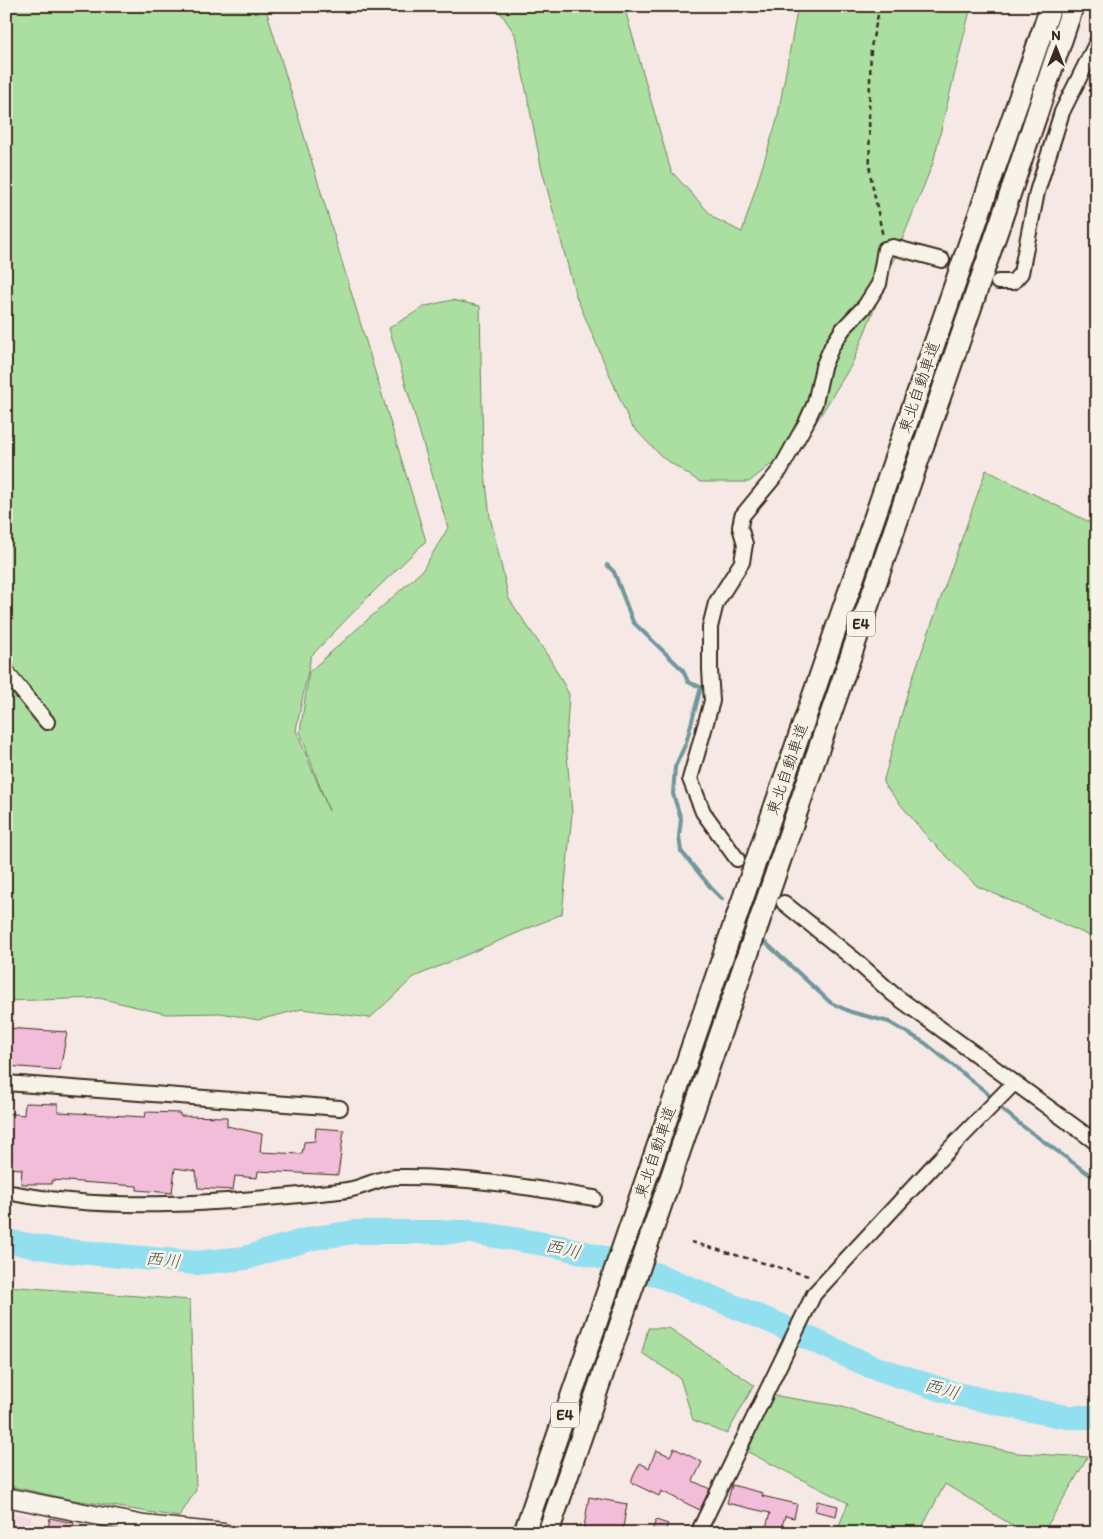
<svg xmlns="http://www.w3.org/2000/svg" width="1103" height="1539" font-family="Itim,'Klee One',sans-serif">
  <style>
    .built { fill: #f5dbe1 }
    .green { fill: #aadfa1; stroke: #728460 }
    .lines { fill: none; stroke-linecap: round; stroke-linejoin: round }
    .stream { stroke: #6f979b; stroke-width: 4 }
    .river { stroke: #91dfef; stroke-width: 24 }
    .building { fill: #f2bdd9; stroke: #3b2a1e }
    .minor-tunnel { stroke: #d1c2bd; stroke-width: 14; stroke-dasharray: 14 7; stroke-linecap: butt }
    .minor-casing { stroke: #3b2a1e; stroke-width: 18 }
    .major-casing { stroke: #3b2a1e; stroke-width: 21 }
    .highway-casing { stroke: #3b2a1e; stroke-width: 24 }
    .path { stroke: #3b2a1e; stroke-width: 2.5; stroke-dasharray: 5 4; stroke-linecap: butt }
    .minor { stroke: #f7f3e8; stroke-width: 14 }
    .major { stroke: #f7f3e8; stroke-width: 18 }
    .highway { stroke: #f7f3e8; stroke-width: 20 }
    .labels { text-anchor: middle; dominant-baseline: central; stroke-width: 5; stroke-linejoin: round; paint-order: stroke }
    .shield { fill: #f7f3e8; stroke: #73665b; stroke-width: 1 }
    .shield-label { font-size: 15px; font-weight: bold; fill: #3b2a1e }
    .street-label { font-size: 16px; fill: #3b2a1e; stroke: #f7f3e8 }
    .water-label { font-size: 18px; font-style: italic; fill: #505752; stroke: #f7f3e8 }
  </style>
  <rect width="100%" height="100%" fill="#f6e8e5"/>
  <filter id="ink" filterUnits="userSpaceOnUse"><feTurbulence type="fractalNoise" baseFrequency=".02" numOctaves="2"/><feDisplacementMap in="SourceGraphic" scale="10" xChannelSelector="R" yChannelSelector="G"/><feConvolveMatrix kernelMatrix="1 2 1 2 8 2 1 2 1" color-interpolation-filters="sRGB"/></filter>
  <g filter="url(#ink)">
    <path class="built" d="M6 1511 31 1516 30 1533H6Z"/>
    <path class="green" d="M6 6H265L426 541 369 596 311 656 296 730 329 811 300 732 309 672 422 571 448 528 389 328 426 306 452 300 480 306 483 457 490 517 509 599 550 659 569 694 566 744 572 814 562 914 414 977 370 1018 302 1009 258 1020 221 1013 166 1014 99 998 6 1001Z
      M496 6H624L671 171 714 218 742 232 777 120 798 6H971L933 163 852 364 809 434 749 482H700L662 457 631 425 576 296 541 166 515 34Z
      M986 470 1097 526V939L977 886 929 839 883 783 908 691Z
      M6 1286 190 1300 196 1490 179 1517 63 1498 6 1485Z
      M648 1328H669L754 1385 727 1434 693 1420 680 1378 642 1353Z
      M771 1395 839 1406 923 1433 1017 1453 1088 1457 1043 1533H1025L945 1484 919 1533H836L848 1503 748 1452Z"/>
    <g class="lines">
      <path class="stream" d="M607 565 614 572 633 622 683 670 688 682 701 687 686 743 675 767 673 794 681 819 679 836 681 851 712 889 722 899
        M766 943 831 1003 851 1012 889 1022 925 1043 986 1092 993 1100
        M997 1105 1021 1125 1097 1180"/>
      <path class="river" d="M6 1241 57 1250 196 1263 246 1258 267 1251 314 1238 355 1232H471L562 1247 600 1257 663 1277 777 1324 870 1366 952 1393 1024 1409 1067 1417H1097"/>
    </g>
    <path class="building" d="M6 1028 67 1032 60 1070 6 1066Z
      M25 1103 58 1104V1112L145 1117 146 1112 180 1113V1116L227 1117V1126L262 1134 260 1152 302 1154 304 1142 315 1141 316 1128 344 1130 338 1175 258 1171 257 1178 235 1176 233 1190 198 1188 196 1171 175 1168 172 1193 137 1190V1186L52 1180V1184H21L22 1169 6 1168V1113L24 1115Z
      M674 1448 702 1462 693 1481 710 1489 700 1510 661 1491 659 1496 632 1483V1479L640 1463 649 1468 656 1450 670 1456Z
      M732 1485 763 1493 762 1496 797 1504 794 1518 785 1516 780 1533 765 1531 770 1513 727 1503Z
      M589 1497 627 1504 622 1533H583Z
      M817 1501 838 1506 836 1516 815 1511Z
      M50 1518 74 1523 71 1533H47Z
      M656 1520 668 1524 665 1533H651Z"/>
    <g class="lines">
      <path class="minor-tunnel" d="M942 260 990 279
        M737 859 784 903"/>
      <g class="minor-casing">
        <path id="minor" d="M998 282H1013L1021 273 1037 192 1062 112 1097 42
          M6 669 8 674 47 722
          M737 859 703 812 690 779 712 701 710 670V627L716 603 742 562 745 544 740 527 742 516 780 470 806 423 815 403 823 367 832 346 843 329 865 306 879 284 885 249 893 247 942 260
          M784 903 855 960 893 994 1097 1143
          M6 1083 340 1108
          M6 1192C113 1213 222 1203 330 1192 337 1191 345 1191 352 1189 366 1186 381 1177 396 1177 463 1176 528 1187 594 1198
          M698 1533 814 1294 934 1165 1014 1083"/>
      </g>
      <g class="major-casing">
        <path id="major" d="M6 1497 144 1525 224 1533"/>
      </g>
      <g class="highway-casing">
        <path id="highway" d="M524 1533 1051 6
          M548 1533 1006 206 1073 6"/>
      </g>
      <path class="path" d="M880 6 871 47 869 113 870 173 883 237
        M691 1242 812 1277"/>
      <use href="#minor" class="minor"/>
      <use href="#major" class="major"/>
      <use href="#highway" class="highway"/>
    </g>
  </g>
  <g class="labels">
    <g class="shield">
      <rect x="847" y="611.5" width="28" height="25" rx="4"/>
      <rect x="551" y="1402.5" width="28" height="25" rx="4"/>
    </g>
    <g class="shield-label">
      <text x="861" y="624">E4</text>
      <text x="565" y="1415">E4</text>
    </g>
    <g class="street-label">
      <text transform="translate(919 387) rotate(-71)">東北自動車道</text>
      <text transform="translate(787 769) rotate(-71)">東北自動車道</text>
      <text transform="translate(655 1152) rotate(-71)">東北自動車道</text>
    </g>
    <g class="water-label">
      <text transform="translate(563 1249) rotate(13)">西川</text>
      <text transform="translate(163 1260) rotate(6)">西川</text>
      <text transform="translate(942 1389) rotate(16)">西川</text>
    </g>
  </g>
  <rect width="1103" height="1539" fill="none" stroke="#f7f3e8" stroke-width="25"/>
  <rect x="12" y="12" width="1078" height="1514" fill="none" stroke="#3b2a1e" stroke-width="2" filter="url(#ink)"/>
  <g transform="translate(1056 48)" stroke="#f7f3e8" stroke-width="4" paint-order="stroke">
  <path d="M0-4L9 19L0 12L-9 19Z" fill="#3b2a1e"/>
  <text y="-8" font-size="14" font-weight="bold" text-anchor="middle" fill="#3b2a1e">N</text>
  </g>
</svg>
